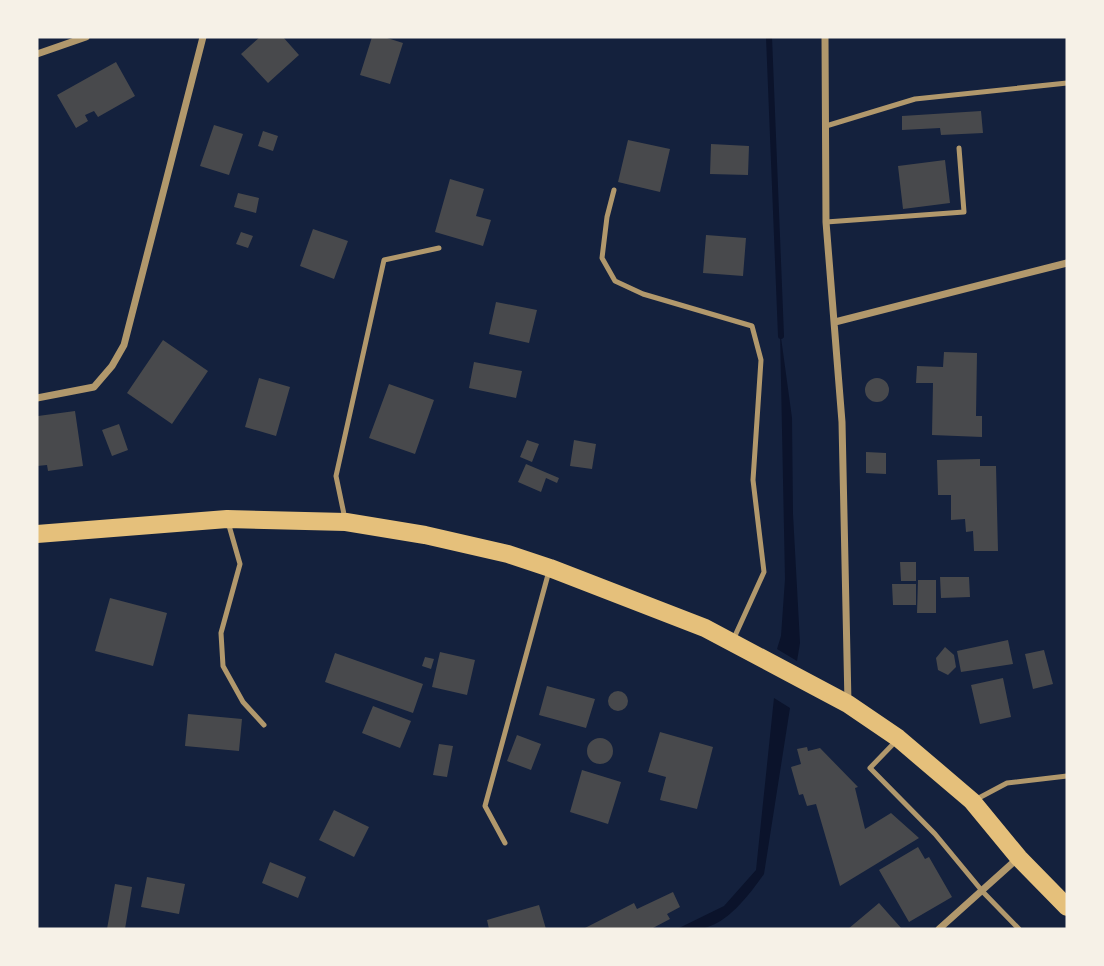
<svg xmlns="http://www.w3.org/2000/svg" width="1104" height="966" font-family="Spectral,serif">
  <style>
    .water { fill: #0b132b }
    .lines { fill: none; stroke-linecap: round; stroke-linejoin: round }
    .stream { stroke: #0b132b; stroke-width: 6 }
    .building { fill: #48494c }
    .service { stroke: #b1986c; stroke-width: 5 }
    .minor { stroke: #b1986c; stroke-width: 7 }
    .primary { stroke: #e5c07b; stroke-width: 18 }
  </style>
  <rect width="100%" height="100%" fill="#14213d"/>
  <path class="water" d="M780 330 792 418 793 514 800 643 797 661 777 649 781 636 785 579Z
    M774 698 790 708 764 874C749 895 727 925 700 929 693 930 685 929 677 929L724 906 756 870Z"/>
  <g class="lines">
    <path class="stream" d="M769 37 781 336"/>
  </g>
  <path class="building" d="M260 37H283L299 55 268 83 241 54Z
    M372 37H384L403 43 390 84 360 75Z
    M116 62 135 96 98 117 94 111 85 115 88 121 76 128 57 95Z
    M981 111 983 133 941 135 940 128 902 130V116Z
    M214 125 243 134 229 175 200 166Z
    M263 131 278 136 273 151 258 146Z
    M628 140 670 149 660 192 618 182Z
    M711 144 749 146 748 175 710 174Z
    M945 160 950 203 903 209 898 166Z
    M450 179 484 189 476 216 491 220 483 246 435 232Z
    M238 193 259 198 256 213 234 207Z
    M313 229 348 241 334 279 300 266Z
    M241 232 253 236 248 248 236 244Z
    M706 235 746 238 743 276 703 273Z
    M496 302 537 310 529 343 489 334Z
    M163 340 208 371 172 424 127 393Z
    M944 352 977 353 976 416H982V437L932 435 933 383H916L917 366 943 367Z
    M474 362 522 371 516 398 469 388Z
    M259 378 290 387 276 436 245 427Z
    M865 390a12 12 0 1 1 24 0a12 12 0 1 1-24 0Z
    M389 384 434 400 415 454 369 438Z
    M75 411 83 466 48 471 47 465 37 466 38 416Z
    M119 424 128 450 112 456 102 430Z
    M527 440 539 444 532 462 520 457Z
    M574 440 596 444 592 469 570 466Z
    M866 452 886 453V474L866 473Z
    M980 459V466H996L998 551H974L973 531 966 532 965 519 951 520V495H938L937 460Z
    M526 464 559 478 557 483 546 478 541 492 518 482Z
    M900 562H916V581H901Z
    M940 577H969L970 597 941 598Z
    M918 580H936V613H917Z
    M892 584H916V605H893Z
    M110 598 167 613 153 666 95 651Z
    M1008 640 1013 664 961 672 957 651Z
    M945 647 954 655 956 667 948 675 938 670 936 658Z
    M1044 650 1053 684 1033 689 1025 654Z
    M440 652 475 660 467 695 432 687Z
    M335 653 423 684 413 713 325 682Z
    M425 657 434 659 431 669 422 666Z
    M1003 678 1011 717 980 724 971 685Z
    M547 686 595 699 586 728 539 715Z
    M608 701a10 10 0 1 1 20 0a10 10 0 1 1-20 0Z
    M373 706 411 721 400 748 362 733Z
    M188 714 242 719 239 751 185 746Z
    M660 732 713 747 697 809 660 800 666 777 648 772Z
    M517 735 541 744 531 770 507 761Z
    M587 751a13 13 0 1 1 26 0a13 13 0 1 1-26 0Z
    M439 744 453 746 447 777 433 775Z
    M807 747 808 751 820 748 858 787 855 788 865 829 891 813 919 838 840 886 816 804 807 806 803 794 799 795 791 767 801 764 797 749Z
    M582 770 621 782 608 824 570 812Z
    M334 810 369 827 354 857 319 840Z
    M918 847 925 859 929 857 952 897 909 922 879 870Z
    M270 862 306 877 298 898 262 883Z
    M147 877 185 884 179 914 141 907Z
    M115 884 132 887 125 929H107Z
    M673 892 680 907 667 914 670 919 651 929H583L634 903 637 909Z
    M879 903 902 929H848Z
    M539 905 546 929H489L487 920Z"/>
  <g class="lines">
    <path class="service" d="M826 126 915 99 1067 83
      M614 190 607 217 602 258 615 281 643 294 752 326 761 360 753 480 764 572 734 638
      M826 222 964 212 959 148
      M345 519 336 476 384 260 439 248
      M228 522 240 564 221 633 223 666 243 702 264 725
      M896 741 870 768 935 834 983 892 1019 929
      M975 800 1007 783 1067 776
      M505 843 485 806 549 571"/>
    <path class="minor" d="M825 37 826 222 842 422 848 703
      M37 54 86 37
      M835 322 1067 263
      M37 398 94 387 112 366 124 345 203 37
      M939 929 1018 858"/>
    <path class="primary" d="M37 534 227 519 346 522 425 535 508 554 550 568 705 628 848 704 898 738 972 801 1019 858 1067 907"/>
  </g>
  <rect width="1104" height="966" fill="none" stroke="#f6f1e7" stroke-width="77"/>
</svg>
